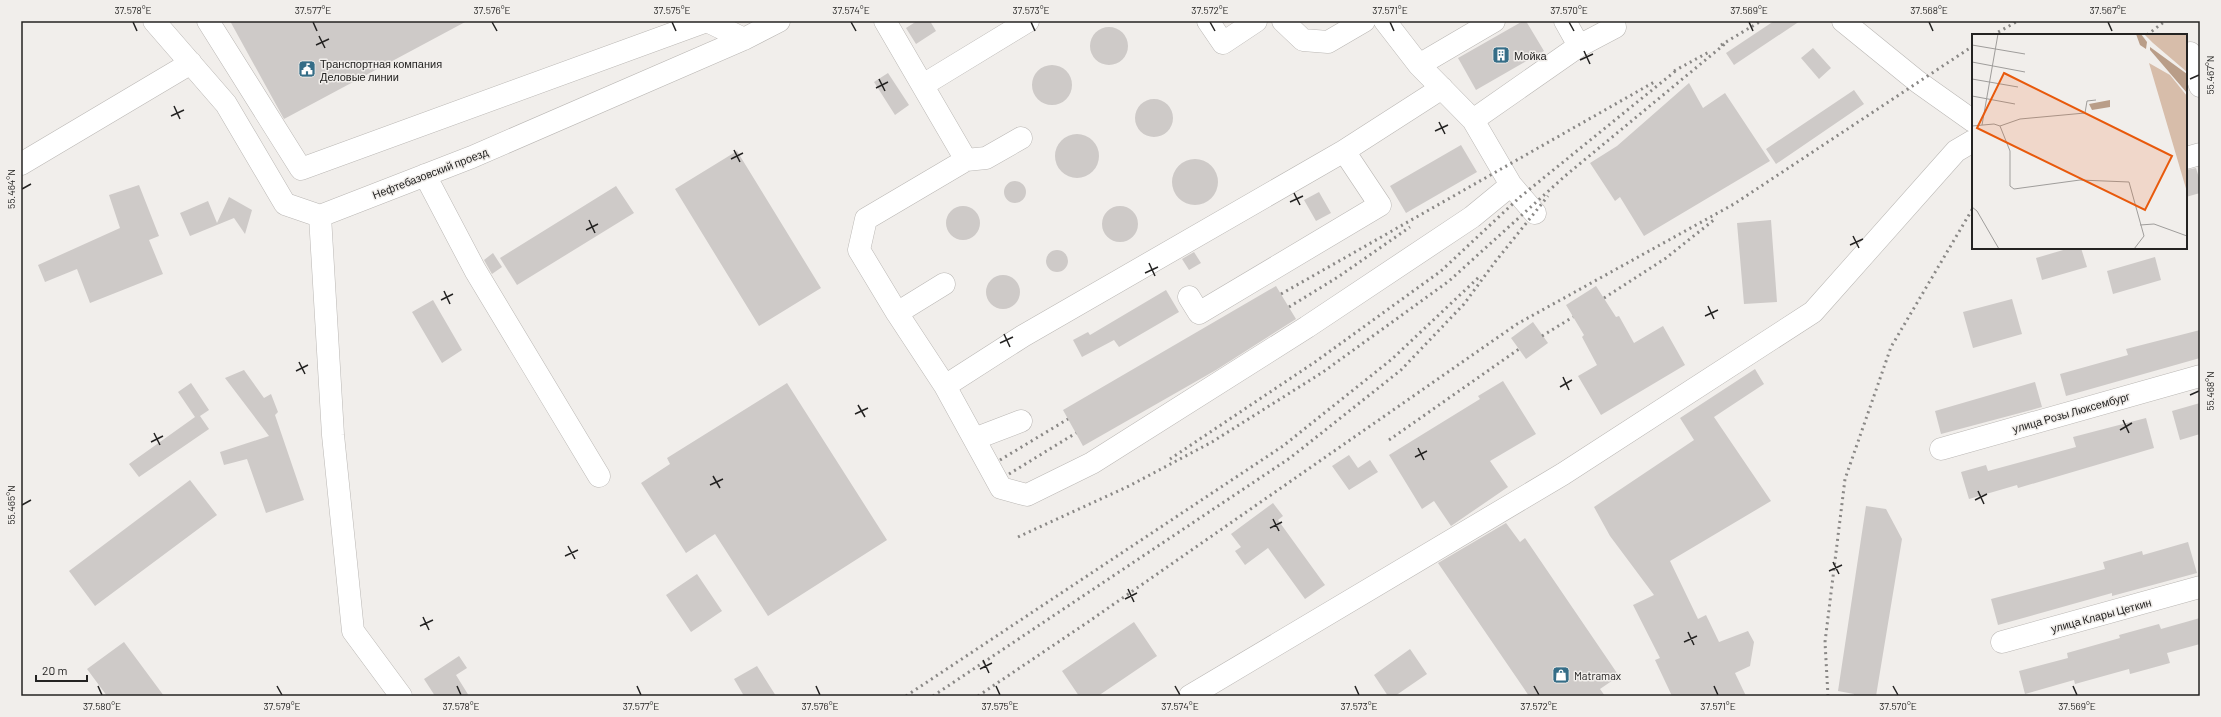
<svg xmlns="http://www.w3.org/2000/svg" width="2221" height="717" font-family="Barlow,sans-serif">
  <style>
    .building { fill: #cecac8 }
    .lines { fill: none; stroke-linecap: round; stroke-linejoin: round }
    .minor-casing { stroke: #bab7b4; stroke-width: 23 }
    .minor { stroke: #fff; stroke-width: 22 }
    .rail { stroke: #8a8886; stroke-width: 3; stroke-dasharray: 2 4; stroke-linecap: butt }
    .ticks { fill: none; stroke: #242322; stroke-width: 1.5 }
    .labels { text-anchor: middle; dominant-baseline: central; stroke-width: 3; stroke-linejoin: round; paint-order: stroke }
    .poi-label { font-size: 11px; fill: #242322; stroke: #f1eeeb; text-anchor: start }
    .street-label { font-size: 11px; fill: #242322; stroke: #f1eeeb }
    .inset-road { fill: none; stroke: #9f9d9b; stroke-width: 1 }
    .view { fill: #e8590c; fill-opacity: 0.15; stroke: #e8590c; stroke-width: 2 }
    .inset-edge { fill: none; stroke: #242322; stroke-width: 2 }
    .neatline { fill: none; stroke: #242322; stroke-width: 1.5 }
    .ticks-label { font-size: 10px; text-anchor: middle; fill: #242322 }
  </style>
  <rect width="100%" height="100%" fill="#f1eeeb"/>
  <path class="building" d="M230 21H467L284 119Z
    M917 21H930L936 31 916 44 906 28Z
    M1523 21H1526L1544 51 1476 90 1458 58Z
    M1774 21H1800L1734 65 1726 53Z
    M1090 46a19 19 0 1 1 38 0a19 19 0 1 1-38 0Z
    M1813 48 1831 68 1819 79 1801 58Z
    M1032 85a20 20 0 1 1 40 0a20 20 0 1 1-40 0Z
    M888 73 909 105 895 115 874 82Z
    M1689 83 1703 108 1725 93 1770 161 1644 236 1620 197 1615 201 1590 163 1617 146Z
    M1854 90 1864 104 1776 164 1766 149Z
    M1135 118a19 19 0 1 1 38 0a19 19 0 1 1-38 0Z
    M1055 156a22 22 0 1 1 44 0a22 22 0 1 1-44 0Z
    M1461 145 1477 172 1406 213 1390 186Z
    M737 151 821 288 759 326 675 189Z
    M1172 182a23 23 0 1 1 46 0a23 23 0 1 1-46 0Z
    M2196 168 2200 181V193L2186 197V170Z
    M1004 192a11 11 0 1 1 22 0a11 11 0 1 1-22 0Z
    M139 185 159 236 149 240 163 274 90 303 77 269 45 282 38 265 120 228 109 195Z
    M616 186 634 213 517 285 500 258Z
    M1319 192 1331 213 1316 221 1304 200Z
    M229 197 252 210 245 234 234 218 190 236 180 213 208 201 217 223Z
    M1102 224a18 18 0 1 1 36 0a18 18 0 1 1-36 0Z
    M946 223a17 17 0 1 1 34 0a17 17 0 1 1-34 0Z
    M1771 220 1777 302 1744 304 1737 223Z
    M2070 248H2081L2087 267 2042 280 2036 258Z
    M1046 261a11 11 0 1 1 22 0a11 11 0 1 1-22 0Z
    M1194 252 1201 263 1189 270 1182 259Z
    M493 253 502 267 492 274 484 260Z
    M2155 257 2161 280 2113 294 2107 271Z
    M986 292a17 17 0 1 1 34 0a17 17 0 1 1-34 0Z
    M1276 286 1296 319 1216 370 1083 446 1063 410Z
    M1596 286 1616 317 1619 316 1634 343 1663 326 1685 365 1601 415 1578 376 1597 365 1582 337 1584 335 1566 305Z
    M1166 290 1179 312 1119 347 1114 340 1082 357 1073 340 1088 332 1090 335Z
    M2012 299 2022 334 1973 348 1963 312Z
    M433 300 462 350 442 363 412 312Z
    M1533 322 1548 343 1526 359 1511 338Z
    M2200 330V358L2066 396 2060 374 2128 355 2126 349Z
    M1755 369 1764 384 1714 417 1771 501 1670 561 1698 619 1706 615 1719 642 1748 631 1754 642 1750 666 1735 673 1746 696H1672L1655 660 1660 658 1633 605 1654 595 1610 536 1594 507 1694 440 1680 418Z
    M244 370 264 398 271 394 278 412 275 415 304 500 266 513 247 459 224 465 220 452 269 436 225 378Z
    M1503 381 1536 434 1490 461 1508 487 1451 526 1434 501 1422 509 1389 455 1480 399 1478 396Z
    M2035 382 2042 407 1941 434 1935 411Z
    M191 383 209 410 200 416 209 429 139 477 129 464 195 417 178 392Z
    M787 383 887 540 768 616 715 534 686 553 641 483 670 464 667 458Z
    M2200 403V434L2180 440 2172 411Z
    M2146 418 2154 448 2018 488 2017 485 1969 499 1961 472 1986 465 1988 471 2076 447 2073 437Z
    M1349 455 1358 468 1370 460 1378 472 1349 490 1332 466Z
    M190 480 217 515 95 606 69 571Z
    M1273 503 1283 516 1278 520 1325 585 1305 599 1268 548 1245 565 1235 551 1241 547 1231 534Z
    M1866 506 1886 509 1902 539 1876 696H1854V694L1838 691Z
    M1506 523 1520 542 1525 538 1619 676 1600 689 1605 696H1529L1438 563Z
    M2188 542 2197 573 2112 596V593L1998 625 1991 599 2105 569 2103 562 2142 551 2143 555Z
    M697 574 722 611 691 632 666 595Z
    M2200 618V644L2167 653 2170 663 2130 674 2129 669 2075 684 2074 680 2025 694 2019 671 2068 658 2067 653 2120 638 2119 635 2159 624 2161 629Z
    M1134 622 1157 656 1098 696H1079L1062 671Z
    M124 642 164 696H107L87 669Z
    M1410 649 1427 674 1395 696H1388L1374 675Z
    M459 656 467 668 456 675 469 696H435L424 679Z
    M757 666 776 696H744L734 679Z"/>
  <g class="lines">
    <g class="minor-casing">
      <path id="minor" d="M154 21 226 104 285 204 320 216 472 157 744 39 779 21
        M208 21 301 169 707 21 744 39
        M885 21 966 160 866 219 859 250 897 313 945 386 1001 488 1027 495 1092 463 1307 327 1472 217 1511 185 1473 120
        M1208 21 1223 43 1256 21
        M1283 21 1303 40 1328 42 1364 21
        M1385 21 1419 65 1473 120 1579 46 1615 27
        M1565 21 1579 46
        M1843 21 1918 82 1973 121
        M2190 53 2200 86
        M1419 65 1494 21
        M923 85 1028 21
        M2186 158 2200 154
        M966 160 986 158 1021 138
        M21 164 191 63
        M425 175 475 270 599 476
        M1511 185 1535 213
        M320 216 333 435 353 631 401 696
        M1189 297 1199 313 1380 205 1344 151 1442 88
        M897 313 944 284
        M945 386 1023 336 1344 151
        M974 439 1021 421
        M1941 449 2200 376
        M2002 642 2200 587
        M1190 696 1563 474 1813 312 1956 151 1973 141"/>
    </g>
    <use href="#minor" class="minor"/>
    <path class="rail" d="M1993 35 2018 21
      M2147 35 2165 21
      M1721 45 1761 21
      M1674 71 1709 52
      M1281 294 1656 81
      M1604 298 1666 258 1715 219
      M1289 307 1338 277 1410 227
      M1542 336 1573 317
      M1389 440 1519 349
      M1170 459 1315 362 1441 271 1520 197 1678 69
      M1000 460 1068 419
      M1009 474 1076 433
      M1018 537 1129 486 1212 442 1323 372 1449 281 1565 176 1726 43
      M906 696 1283 446 1392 359 1479 277
      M933 696 1290 458 1401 370 1464 304 1495 262 1548 196
      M978 696 1088 622 1517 324 1734 204 1973 46
      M1828 696 1825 642 1845 479 1891 347 1973 208"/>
  </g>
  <path class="ticks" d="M133 22 137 31M313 22 317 31M492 22 497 31M672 22 676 31M851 22 856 31M1031 22 1035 31M1210 22 1215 31M1390 22 1394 31M1569 22 1574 31M1749 22 1753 31M1929 22 1933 31M2108 22 2112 31M319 36 325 48M316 45 329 39M1584 51 1590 64M1580 60 1593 54M879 79 885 91M2190 79 2199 75M876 88 888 82M174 106 180 119M171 116 184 110M1439 122 1445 134M1435 131 1448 125M734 150 740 162M731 159 743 153M22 189 31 184M1294 193 1300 205M1290 202 1303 196M589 220 595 233M586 230 598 224M1853 236 1859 248M1850 245 1863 239M1149 263 1155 276M1145 273 1158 267M444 291 450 304M441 300 453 294M1708 306 1714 319M1705 316 1718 310M1004 334 1010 347M1000 343 1013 337M299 362 305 374M296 371 308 365M1563 377 1569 390M1560 387 1572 380M2190 395 2199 391M858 405 865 417M855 414 868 408M2123 420 2129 433M2120 430 2132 423M154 433 160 445M151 442 163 436M1418 448 1424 460M1415 457 1427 451M713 476 720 488M710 485 723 479M1978 491 1984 504M1975 500 1987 494M22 505 31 500M1273 519 1279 531M1270 528 1282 522M568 546 575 559M565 556 578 550M1833 562 1839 574M1829 571 1842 565M1128 589 1134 602M1125 599 1137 593M423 617 429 630M420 626 433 620M1688 632 1694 645M1684 642 1697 636M983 660 989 673M980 669 992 663M98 686 102 695M277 686 282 695M457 686 461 695M637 686 641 695M816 686 820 695M996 686 1000 695M1175 686 1180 695M1355 686 1359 695M1534 686 1539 695M1714 686 1718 695M1893 686 1898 695M2073 686 2077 695"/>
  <defs>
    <g id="building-square" transform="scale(0.9)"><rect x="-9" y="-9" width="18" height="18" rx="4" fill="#356d87" stroke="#f1eeeb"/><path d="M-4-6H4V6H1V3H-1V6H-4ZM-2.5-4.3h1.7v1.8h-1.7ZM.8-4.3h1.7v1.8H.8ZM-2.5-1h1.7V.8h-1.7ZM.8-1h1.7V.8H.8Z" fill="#fff"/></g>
    <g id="civic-square" transform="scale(0.9)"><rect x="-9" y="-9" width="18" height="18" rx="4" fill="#356d87" stroke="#f1eeeb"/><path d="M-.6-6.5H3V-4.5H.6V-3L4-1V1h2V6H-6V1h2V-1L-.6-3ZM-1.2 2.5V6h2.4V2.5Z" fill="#fff"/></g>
    <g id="shop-square" transform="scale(0.9)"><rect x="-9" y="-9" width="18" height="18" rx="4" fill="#356d87" stroke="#f1eeeb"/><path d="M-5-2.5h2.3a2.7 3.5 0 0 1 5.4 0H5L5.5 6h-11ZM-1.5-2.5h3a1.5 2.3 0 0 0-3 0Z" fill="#fff"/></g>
  </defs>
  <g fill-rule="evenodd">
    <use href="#building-square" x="1501" y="55"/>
    <use href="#civic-square" x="307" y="69"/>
    <use href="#shop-square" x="1561" y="675"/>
  </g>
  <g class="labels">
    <g class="poi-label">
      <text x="1514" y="55">Мойка</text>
      <text x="320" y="63">Транспортная компания<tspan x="320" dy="13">Деловые линии</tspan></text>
      <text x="1574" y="675">Matramax</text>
    </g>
    <g class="street-label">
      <text transform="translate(430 173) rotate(-21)">Нефтебазовский проезд</text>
      <text transform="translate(2071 412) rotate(-16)">улица Розы Люксембург</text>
      <text transform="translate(2101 615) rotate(-15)">улица Клары Цеткин</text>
    </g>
  </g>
  <g transform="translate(1972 34)">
    <rect width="215" height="215" fill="#f1eeeb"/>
    <path d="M172 0H215V38L181 9ZM177 29 198 41 215 62V158Z" fill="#d7bdaa"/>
    <path d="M164 0H169L175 8 174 15 168 11ZM178 13 215 40V59L178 16ZM138 66V73L120 76 117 70Z" fill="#b99d88"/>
    <path class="inset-road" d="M0 11 53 20M0 28 53 38M0 45 46 53M0 62 43 70M10 91 26 0M0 92 22 90 28 92 38 117V152L42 155 108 146 157 148 172 202 162 215M28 92 48 85 113 79 115 67 124 66M0 173 5 177 27 215M168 191 182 190 215 202"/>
    <path class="view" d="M32 39 200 122 173 176 5 94Z"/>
    <rect width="215" height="215" class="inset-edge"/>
  </g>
  <rect width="2221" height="717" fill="none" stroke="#f1eeeb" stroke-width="44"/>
  <path d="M36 675v6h51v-6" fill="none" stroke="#242322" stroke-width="2"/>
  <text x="42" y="675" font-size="12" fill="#242322" stroke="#f1eeeb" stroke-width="3" paint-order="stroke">20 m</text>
  <rect x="22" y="22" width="2177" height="673" class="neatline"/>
  <g class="ticks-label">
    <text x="133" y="14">37.578°E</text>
    <text x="313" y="14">37.577°E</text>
    <text x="492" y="14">37.576°E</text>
    <text x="672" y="14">37.575°E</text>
    <text x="851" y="14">37.574°E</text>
    <text x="1031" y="14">37.573°E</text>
    <text x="1210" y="14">37.572°E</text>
    <text x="1390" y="14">37.571°E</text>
    <text x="1569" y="14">37.570°E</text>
    <text x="1749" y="14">37.569°E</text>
    <text x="1929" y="14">37.568°E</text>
    <text x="2108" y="14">37.567°E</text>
    <text transform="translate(2210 75) rotate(-90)" y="4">55.467°N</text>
    <text transform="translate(11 189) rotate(-90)" y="4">55.464°N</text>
    <text transform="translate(2210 391) rotate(-90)" y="4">55.468°N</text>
    <text transform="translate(11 505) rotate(-90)" y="4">55.465°N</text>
    <text x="102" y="710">37.580°E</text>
    <text x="282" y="710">37.579°E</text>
    <text x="461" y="710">37.578°E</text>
    <text x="641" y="710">37.577°E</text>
    <text x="820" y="710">37.576°E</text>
    <text x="1000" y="710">37.575°E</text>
    <text x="1180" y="710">37.574°E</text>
    <text x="1359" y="710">37.573°E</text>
    <text x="1539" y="710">37.572°E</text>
    <text x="1718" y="710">37.571°E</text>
    <text x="1898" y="710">37.570°E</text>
    <text x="2077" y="710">37.569°E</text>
  </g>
</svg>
